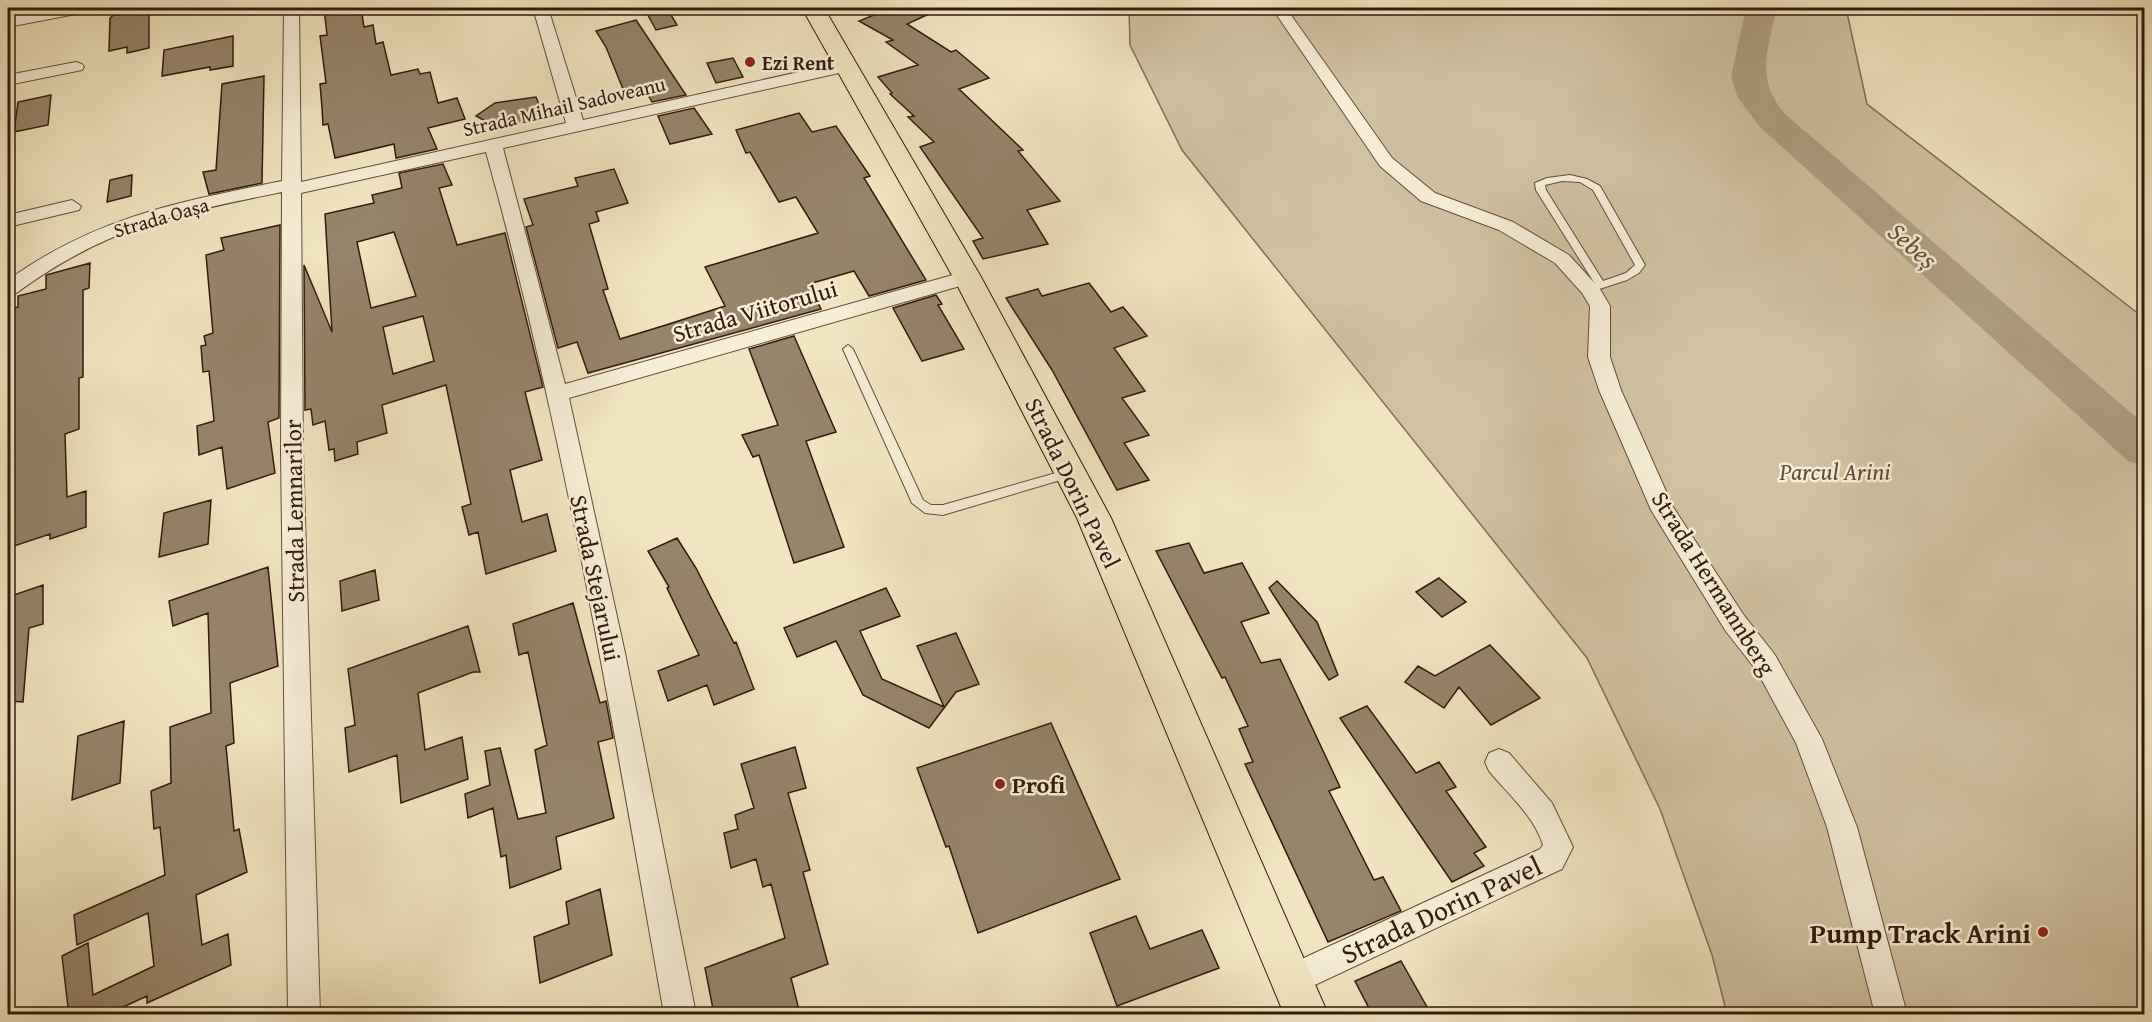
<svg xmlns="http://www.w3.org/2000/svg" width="2152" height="1022" font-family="'Gentium Book Plus',serif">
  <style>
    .green { fill: #d1c2a3; stroke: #826e58; stroke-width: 1.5 }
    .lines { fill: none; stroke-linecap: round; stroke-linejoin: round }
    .river { fill: #b0a084; fill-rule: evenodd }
    .building { fill: #96846b; stroke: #331a0e; stroke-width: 1.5; fill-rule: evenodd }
    .lane-casing { stroke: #624d3b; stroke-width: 2 }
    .street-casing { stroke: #624d3b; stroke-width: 2 }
    .primary-casing { stroke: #331a0e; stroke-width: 2 }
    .lane { fill: #f6eed7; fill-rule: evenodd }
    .street { fill: #f6eed7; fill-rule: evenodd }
    .primary { fill: #f1e5c1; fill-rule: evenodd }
    .poi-dot { fill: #8f2418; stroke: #f6eed7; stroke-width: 2 }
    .labels { text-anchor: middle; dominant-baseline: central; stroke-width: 5; stroke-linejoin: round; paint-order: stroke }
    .far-poi-label { font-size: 20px; font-weight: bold; fill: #331a0e; stroke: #f6eed7; text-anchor: start }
    .far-street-label { font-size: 20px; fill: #331a0e; stroke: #f6eed7 }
    .street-label { font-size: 24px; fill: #331a0e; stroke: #f6eed7 }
    .park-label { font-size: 24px; font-style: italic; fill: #624c3b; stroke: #f6eed7 }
    .poi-label { font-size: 24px; font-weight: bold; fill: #331a0e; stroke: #f6eed7; text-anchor: start }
    .water-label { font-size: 26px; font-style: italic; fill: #65503d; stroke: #f6eed7 }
    .near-street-label { font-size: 28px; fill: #331a0e; stroke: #f6eed7 }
    .near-poi-label { font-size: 28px; font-weight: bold; fill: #331a0e; stroke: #f6eed7; text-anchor: end }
  </style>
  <rect width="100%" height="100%" fill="#f1e5c1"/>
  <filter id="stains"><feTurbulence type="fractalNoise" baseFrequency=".00333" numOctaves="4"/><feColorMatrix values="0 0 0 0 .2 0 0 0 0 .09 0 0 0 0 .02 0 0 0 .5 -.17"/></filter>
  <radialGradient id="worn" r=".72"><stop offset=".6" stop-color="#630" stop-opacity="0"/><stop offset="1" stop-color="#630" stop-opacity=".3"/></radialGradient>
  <path class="green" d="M1129 8H1846L1867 104 2144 318V1014H1727L1712 955 1660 809 1587 658 1182 150 1130 45Z"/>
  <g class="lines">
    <path class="river" d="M1746 8H1776C1769 52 1754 75 1784 113L2144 424V466L2128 461 1760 127 1738 98 1731 77Z"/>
  </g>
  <path class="building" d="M129 8H149V48L127 53V47L109 51 110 18 119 10Z
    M324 8H361L364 27 373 25 376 44 383 42 391 75 418 69 420 74 430 72 438 103 457 98 465 119 428 128 437 149 396 158 394 144 335 158 328 124 323 125 322 108 320 84 326 83 320 36 327 35Z
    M644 8H667L677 25 656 30Z
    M891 8H942L907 24 951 52 956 50 989 78 959 89 1023 150 1018 151 1060 201 1027 210 1048 244 983 259 973 241 983 238 920 147 934 142 908 117 914 116 890 94 892 93 878 77 918 65 886 42 893 40 859 21Z
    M636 20 686 95 652 102 648 95 627 99 606 47 596 31Z
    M233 36V66L210 70V67L162 76 164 50Z
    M733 58 743 77 716 83 707 63Z
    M264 76 262 183 209 194 203 172 216 170 222 84Z
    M51 95 48 125 14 132 18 102Z
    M536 97 544 116 501 127 494 126 476 116 495 103Z
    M694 108 712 134 670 144 658 116Z
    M799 113 812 132 836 126 870 176 864 178 926 280 869 296 854 271 809 284 821 309 588 373 577 342 558 348 526 227 533 225 524 199 578 186 575 178 614 169 628 203 596 212 599 221 589 224 608 289 603 290 620 339 666 325 725 306 705 267 818 233 796 197 779 202 750 152 746 153 736 130Z
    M443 164 452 185 439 188 457 245 505 233 543 387 525 392 542 460 510 470 522 522 547 514 556 551 486 574 478 532 469 535 462 507 471 504 446 385 382 405 387 433 357 442 358 454 335 461 334 449 329 450 325 421 313 425 311 409 305 410 304 265 332 332 325 214 374 203 372 195 402 188 399 173ZM394 232 416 296 371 308 357 242ZM423 316 434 361 393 374 383 327Z
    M132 175 131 196 107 202 110 180Z
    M280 225 279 418 268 422 275 473 227 489 222 447 199 455 197 426 214 421 209 371 203 372 201 346 206 345 204 336 213 333 206 255 224 250 221 238Z
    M90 263 89 288 83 290V377L79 378V429L65 434 67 497 86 491V527L50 539V534L8 548V310L18 307V296L46 289V275Z
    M1089 283 1111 312 1123 307 1147 336 1114 348 1145 391 1122 398 1149 435 1124 443 1149 480 1117 490 1052 370 1006 298 1038 289 1042 296Z
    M936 295 942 304 938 305 964 349 922 361 893 308Z
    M794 336 836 432 806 441 844 547 794 563 759 455 753 457 742 435 778 425 749 349Z
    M211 500 208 544 159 557 164 513Z
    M677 538 696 568 734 643 736 642 754 689 714 705 707 685 668 701 658 671 699 655 667 588 669 587 648 551Z
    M1189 543 1204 573 1242 563 1269 613 1241 622 1261 663 1280 659 1340 787 1329 791 1374 880 1383 877 1401 911 1328 942 1245 764 1253 762 1239 729 1248 726 1225 677 1222 678 1156 551Z
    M268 567 278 666 230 683 234 743 226 746 234 831 239 829 247 872 196 895 202 945 228 934 231 965 147 1003V996L108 1014H51L68 1007 62 956 88 943 93 995 154 966 148 913 77 945 74 915 165 875 160 827 154 829 151 791 171 783 170 727 211 713 208 613 173 626 169 601Z
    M375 570 379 600 342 611 340 581Z
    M1439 578 1466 602 1442 617 1416 592Z
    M1277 581 1317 622 1338 675 1329 680 1269 588Z
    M43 585V624L29 628 23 702 8 701V597Z
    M886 588 900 616 860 631 882 679 944 707 917 646 956 633 979 684 956 692 929 728 863 695 836 641 797 657 784 628Z
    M573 603 600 703 606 701 613 738 598 742 614 818 556 837 561 869 510 888 506 855 501 857 493 808 468 818 465 794 490 785 485 751 500 748 518 819 546 813 535 750 547 745 528 652 519 655 513 624Z
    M468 626 480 672H473L418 693 425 750 462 737 468 779 401 803 397 755 349 772 345 728 355 725 348 669Z
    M1490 645 1540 698 1491 725 1459 687 1444 708 1405 682 1418 666 1435 676Z
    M1367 706 1416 773 1439 762 1456 787 1446 791 1486 847 1474 853 1484 866 1452 882 1340 718Z
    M124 721 120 783 72 800 78 736Z
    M1051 723 1120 879 978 933 949 846 946 847 917 768Z
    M795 747 806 788 788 793 810 870 803 872 828 964 791 978 800 1014H714L705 968 785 938 771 884 763 887 756 859 731 868 724 833 738 829 735 815 754 808 741 764Z
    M600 889 612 955 540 983 534 937 569 924 566 902Z
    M1136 916 1150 949 1202 930 1219 968 1117 1006 1090 933Z
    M1401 961 1431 1014H1372L1355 981Z"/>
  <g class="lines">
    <g class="lane-casing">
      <path id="lane" d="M1570 175 1587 179 1600 186 1645 265 1639 273 1627 280 1590 292 1585 289 1595 284 1536 190 1535 183 1547 178ZM1562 181 1580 182 1593 190 1635 265 1626 273 1603 281 1546 190 1545 185Z
        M848 345 853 349 923 500 931 505H943L1070 469 1074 470 1076 473 1074 476 943 515 925 513 912 503 843 349Z"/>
    </g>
    <g class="street-casing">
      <path id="street" d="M59 8H89L81 13 8 27V17Z
        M284 8H299L301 182 566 123 533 8H548L583 120 848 61 854 63 856 66 848 71 503 148 565 384 967 271 974 272 977 277 974 282 569 398 625 653 696 1014H664C613 725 565 434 486 152L301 193 303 451 320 1014H288L281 451 282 192C175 214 106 227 15 294L8 295V280C96 217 178 202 282 181Z
        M1272 8H1286L1392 158 1435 193 1513 222 1569 255 1600 289 1610 306V357L1621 390 1673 507 1743 614 1775 655 1822 739 1857 827 1907 1014H1875L1827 827 1796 743 1757 671 1725 630 1651 510 1599 390 1588 357 1590 306 1582 293 1555 263 1499 230 1421 201 1380 166Z
        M76 62 82 64 84 67 82 70 8 85V75Z
        M72 200 81 206 79 210 8 227V215Z
        M1499 749 1509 753 1552 803 1573 847 1562 869 1302 991 1291 996 1280 991 1275 980 1280 969 1540 849 1543 845C1534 816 1508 794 1489 771L1485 762 1489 753Z"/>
    </g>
    <g class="primary-casing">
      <path id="primary" d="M802 8H824L981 277 1111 518 1328 1014H1284L1077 518 953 277Z"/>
    </g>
    <use href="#lane" class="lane"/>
    <use href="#street" class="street"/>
    <use href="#primary" class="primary"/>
  </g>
  <g class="poi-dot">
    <circle cx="750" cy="62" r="6"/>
    <circle cx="1000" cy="784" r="6"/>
    <circle cx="2043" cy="932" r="6"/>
  </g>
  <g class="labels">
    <g class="far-poi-label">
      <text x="762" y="62">Ezi Rent</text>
    </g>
    <g class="far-street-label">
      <text transform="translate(564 106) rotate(-13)">Strada Mihail Sadoveanu</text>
      <text transform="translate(161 217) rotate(-16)">Strada Oașa</text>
    </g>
    <g class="street-label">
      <text transform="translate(755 311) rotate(-16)">Strada Viitorului</text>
      <text transform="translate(1073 483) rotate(64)">Strada Dorin Pavel</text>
      <text transform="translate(294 511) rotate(-91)">Strada Lemnarilor</text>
      <text transform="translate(596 578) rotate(78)">Strada Stejarului</text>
      <text transform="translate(1714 583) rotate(58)">Strada Hermannberg</text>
    </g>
    <g class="park-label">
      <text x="1835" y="471">Parcul Arini</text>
    </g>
    <g class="poi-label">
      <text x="1012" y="784">Profi</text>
    </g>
    <g class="water-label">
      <text transform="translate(1913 245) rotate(41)">Sebeș</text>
    </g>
    <g class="near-street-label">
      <text transform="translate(1441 909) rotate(-25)">Strada Dorin Pavel</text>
    </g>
    <g class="near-poi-label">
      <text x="2031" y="932">Pump Track Arini</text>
    </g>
  </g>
  <rect width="2152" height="1022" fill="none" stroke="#f1e5c1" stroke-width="30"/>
  <rect x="9" y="9" width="2134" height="1004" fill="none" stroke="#331a0e" stroke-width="3"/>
  <rect x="15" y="15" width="2122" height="992" fill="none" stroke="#331a0e" stroke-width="1.5"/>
  <rect width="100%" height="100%" filter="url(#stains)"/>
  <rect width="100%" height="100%" fill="url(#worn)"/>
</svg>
